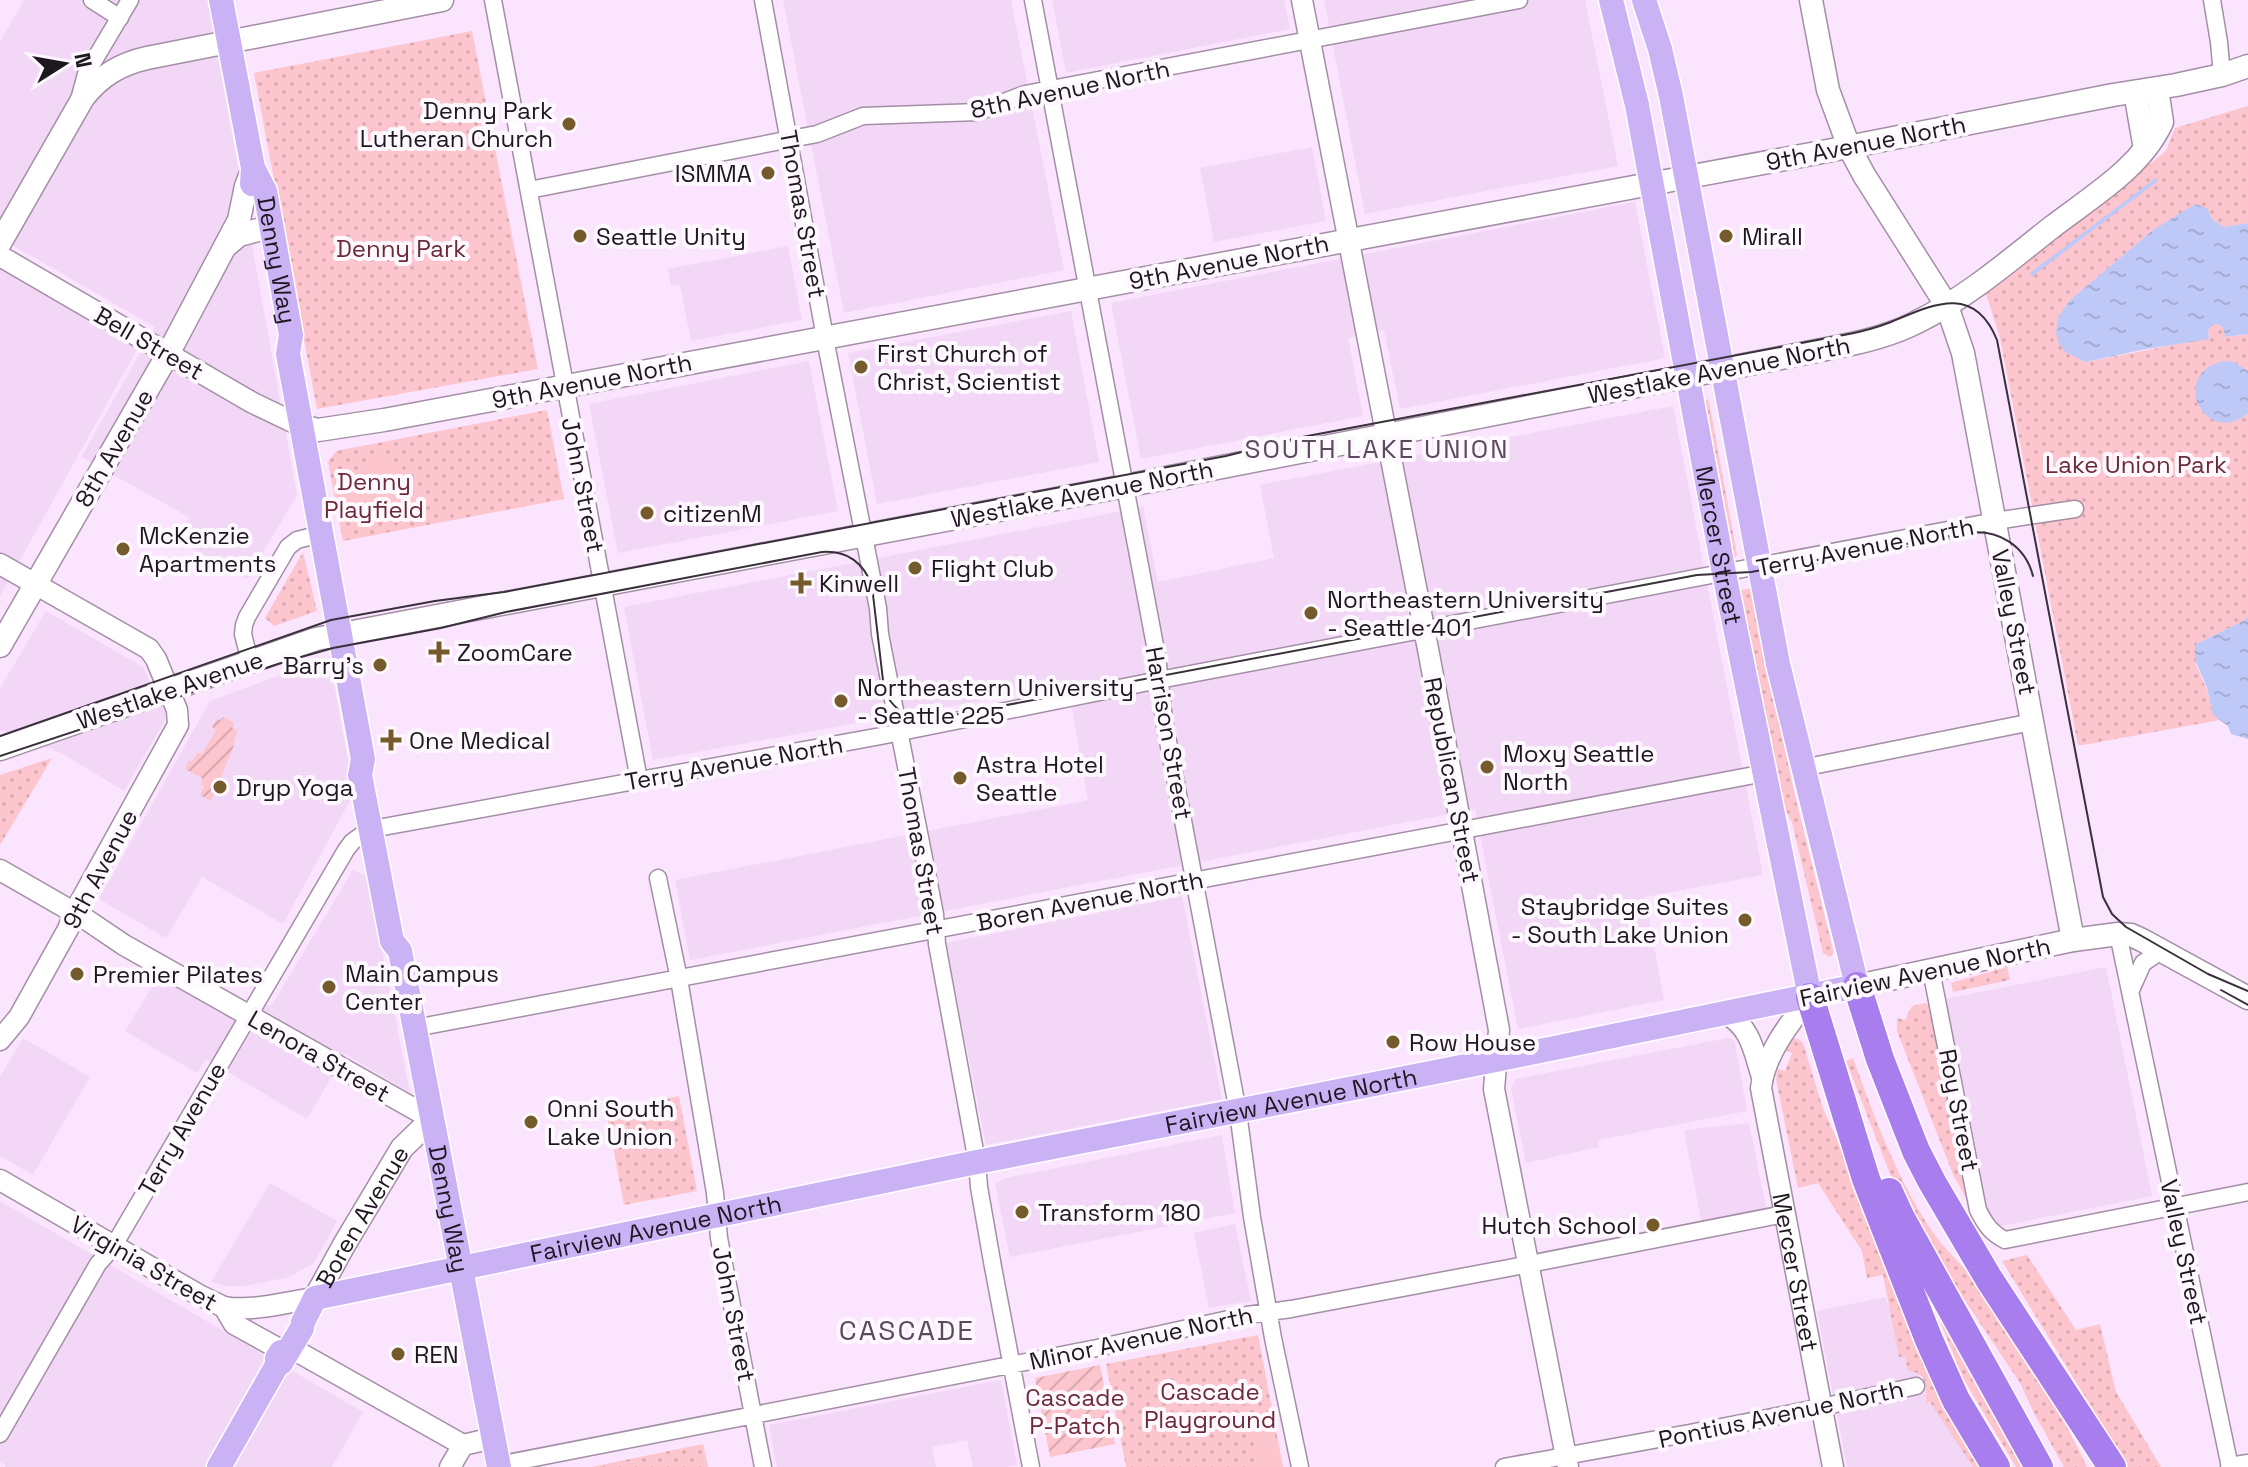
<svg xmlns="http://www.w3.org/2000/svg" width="2248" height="1467" font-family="'Space Grotesk',sans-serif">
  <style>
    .built { fill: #f3d7f7 }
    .grass { fill: url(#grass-dots) }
    .garden { fill: url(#garden-furrows) }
    .pitch { fill: #fdc5cd }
    .water { fill: url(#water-ripples) }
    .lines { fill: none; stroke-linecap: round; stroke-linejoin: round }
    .stream { stroke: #bfc9f7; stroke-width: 4 }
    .minor-casing { stroke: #a38ea6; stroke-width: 19 }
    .tertiary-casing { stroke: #a38ea6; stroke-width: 23 }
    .secondary-casing { stroke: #a38ea6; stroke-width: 25 }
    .primary-casing { stroke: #fff; stroke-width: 27 }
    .motorway-casing { stroke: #fff; stroke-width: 31 }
    .minor { stroke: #fff; stroke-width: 16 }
    .tertiary { stroke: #fff; stroke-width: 20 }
    .secondary { stroke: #fff; stroke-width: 22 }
    .primary { stroke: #cbb2f5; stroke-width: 24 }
    .motorway { stroke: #a87eee; stroke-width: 28 }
    .tram { stroke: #3a303b; stroke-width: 2 }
    .poi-dot { fill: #755a2c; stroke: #fdf8fd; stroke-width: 3 }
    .labels { text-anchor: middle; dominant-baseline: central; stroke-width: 8; stroke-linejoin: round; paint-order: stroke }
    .street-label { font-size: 24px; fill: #1f1720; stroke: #fdf8fd }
    .poi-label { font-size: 24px; fill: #1f1720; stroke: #fdf8fd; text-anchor: start }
    .park-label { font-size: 24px; fill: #6c2a39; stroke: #fdf8fd }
    .neighbourhood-label { font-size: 26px; letter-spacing: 2px; fill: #5b495e; stroke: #fdf8fd }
    .quarter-label { font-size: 28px; letter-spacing: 2px; fill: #5b495e; stroke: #fdf8fd }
  </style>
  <defs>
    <pattern id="grass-dots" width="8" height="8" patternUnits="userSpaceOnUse" patternTransform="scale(2)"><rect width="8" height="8" fill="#fdc5cd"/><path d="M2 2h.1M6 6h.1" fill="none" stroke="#d8a8b0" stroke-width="1.8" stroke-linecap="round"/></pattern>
    <pattern id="garden-furrows" width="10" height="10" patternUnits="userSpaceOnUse" patternTransform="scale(2)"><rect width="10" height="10" fill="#fdc5cd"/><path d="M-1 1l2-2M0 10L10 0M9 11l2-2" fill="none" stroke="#d8a8b0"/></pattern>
    <pattern id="water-ripples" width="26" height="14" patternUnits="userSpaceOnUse" patternTransform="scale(2)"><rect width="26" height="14" fill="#bfc9f7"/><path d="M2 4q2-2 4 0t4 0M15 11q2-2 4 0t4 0" fill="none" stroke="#a4acd3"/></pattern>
  </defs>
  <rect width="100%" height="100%" fill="#fbe4fe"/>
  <path class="built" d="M24 0H208L297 495 247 579 177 539 189 517 81 457 155 327 0 238V42Z
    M783 0H1011L1064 270 844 313Z
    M1052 0H1284L1290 29 1066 73Z
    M1324 0H1585L1618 166 1365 214Z
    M1312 147 1326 221 1214 242 1200 168Z
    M1635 202 1665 358 1400 409 1384 330 1348 338 1363 416 1141 459 1111 303Z
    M788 246 802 320 691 341 680 285 671 286 668 269Z
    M0 266 139 346 0 596Z
    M1071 311 1099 462 877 504 848 353Z
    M809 361 838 511 618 553 589 404Z
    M1673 406 1763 875 1645 897 1664 1000 1518 1029 1475 809 690 960 675 880 1088 800 1068 685 653 760 624 607 1143 507 1158 582 1274 558 1260 485Z
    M46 611 143 667 167 717 124 791 61 753 0 730V688Z
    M329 657 354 793 283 924 202 877 166 938 99 899 210 701Z
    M353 870 368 877 410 1093 345 1054 307 1119 206 1059 197 1073 125 1031 158 977 223 1015 272 1005Z
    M1182 896 1222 1099 986 1145 946 943Z
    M2106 967 2152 1196 1991 1228 1945 999Z
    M23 1038 90 1077 33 1175 0 1156V1077Z
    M1728 1038 1734 1040 1735 1043 1747 1111 1598 1140 1599 1147 1526 1163 1511 1089 1515 1079Z
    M1749 1123 1768 1217 1703 1230 1684 1130Z
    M1222 1135 1235 1213 1010 1257 995 1184 1006 1178Z
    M270 1183 337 1221 314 1263 289 1277 245 1286H226L211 1282Z
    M0 1201 363 1412 332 1467H5V1465L0 1462Z
    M1235 1224 1251 1301 1209 1308 1194 1233Z
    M1885 1297 1926 1390 1977 1467H1847L1817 1311Z
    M1001 1380 1017 1465 1006 1467H973L967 1440 932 1447 936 1467H777L769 1425Z"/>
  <path class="grass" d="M472 31 538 369 317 409 254 73Z
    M2248 106V223L2224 227 2212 219 2153 230 2070 300 2058 317 2086 362 2209 338 2208 331 2211 325 2218 324 2223 328 2226 337 2248 334V617L2239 623 2196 644V665L2207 690 2213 714 2220 720 2083 745H2078L2000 338 1986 294 2166 151 2175 128Z
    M1705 399 1709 401 1737 555 1735 558H1733L1703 400Z
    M547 410 564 499 343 541 328 462 336 451Z
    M303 552 317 611 274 626 265 618Z
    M1751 588 1795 796 1833 950V954L1830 957 1823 953 1792 822 1780 799 1738 591Z
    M52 758 0 845V775Z
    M2007 967 2010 980 1953 992 1951 983Z
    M1925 1003 1929 1005 1966 1198 1953 1174 1897 1031V1018L1905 1020 1912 1006Z
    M1789 1039H1798L1803 1043 1823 1109 1843 1153 1899 1299 1983 1467H1973L1930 1402 1926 1403C1927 1388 1928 1372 1908 1371L1905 1356 1899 1357 1883 1275 1867 1278 1862 1251 1818 1183 1798 1188 1776 1079 1778 1069 1785 1071 1792 1053 1781 1048Z
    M1853 1058C1874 1117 1897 1179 1932 1231 1945 1250 1962 1265 1976 1282 2018 1335 2058 1406 2087 1467H2064L2034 1413 2020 1383 1932 1251 1907 1208 1889 1171 1846 1061Z
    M679 1096 697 1191 624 1205 606 1111Z
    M2027 1255 2076 1330 2100 1324 2116 1392 2161 1467H2128L2002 1261Z
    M1925 1284 2043 1467H2016L1963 1378Z
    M1258 1335 1283 1467H1126L1106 1364Z
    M703 1444 708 1467H591Z"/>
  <path class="garden" d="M223 717 234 723 232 728 237 730 233 748 211 801 200 795 204 786 201 784 202 778 185 769 189 760 192 761 198 753 202 754 216 730 212 727 217 719 220 720Z
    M1100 1365 1115 1444 1050 1457 1035 1378Z"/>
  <path class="pitch" d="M376 452 405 470 370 528 342 510Z
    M1274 1431 1281 1467H1259L1252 1435Z"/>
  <path class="water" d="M2195 204 2207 208 2212 219 2224 227 2248 223V334L2225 337 2223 328 2218 324 2212 325 2208 331 2209 339 2141 350 2086 362 2065 352 2058 342 2056 331 2058 317 2070 300 2153 230Z
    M2224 361 2234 362 2248 371V413C2207 449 2166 374 2224 361Z
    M2248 617V739L2231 734 2228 726 2213 715C2211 706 2209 697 2207 688 2202 672 2191 661 2196 644L2239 623Z"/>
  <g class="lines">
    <path class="stream" d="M2032 274 2156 180"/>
    <g class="minor-casing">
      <path id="minor" d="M92 0 120 18
        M493 0 639 780
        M763 0 828 354 878 608 880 634 935 914 937 944 977 1162 979 1187 993 1267 1031 1467
        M1033 0 1144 587 1157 656 1164 720 1238 1112 1252 1217 1273 1338 1300 1467
        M2212 0 2219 42 2222 75
        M79 100 86 74 130 0
        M529 190 817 134 863 116 978 112 1025 94 1519 0
        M250 662 243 634 244 625 247 617 288 547 297 540 321 534
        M1802 768 2032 722
        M383 827 881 736 1159 680 1995 521 2075 509
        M658 878 679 979 715 1193 719 1238 763 1467
        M2118 934 2230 1467
        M1931 970 1978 1210C1985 1224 1991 1233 2005 1240L2248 1192
        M2131 990 2143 963 2161 951
        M415 1028 1765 773
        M0 1434 98 1264 113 1247 346 850 352 842 370 829
        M498 1465 1097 1348 1247 1315 1291 1309 1509 1268 1784 1214
        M2229 1466 2248 1463
        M1504 1467C1642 1442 1780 1418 1916 1386"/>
    </g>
    <g class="tertiary-casing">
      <g id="tertiary">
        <path d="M1302 0 1428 649 1499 1030 1494 1089 1568 1467"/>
        <path d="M0 256 253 403 301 426"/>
        <path d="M0 564 149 649 156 659 177 710 178 725 74 913 68 929 19 1017 0 1040"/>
        <path d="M0 870 87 920 124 945 432 1119"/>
        <path id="s1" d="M1810 997C1789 1024 1765 1054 1761 1088L1833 1467"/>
        <path d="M1726 1014C1751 1027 1754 1052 1762 1077"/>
        <path d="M0 1180 199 1295 224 1307 234 1324 281 1350"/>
        <path d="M224 1307C255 1312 285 1302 315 1298"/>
        <path d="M291 1348 463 1445"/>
        <path d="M450 1467 463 1445 493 1438"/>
      </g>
    </g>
    <g class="secondary-casing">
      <g id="secondary">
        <path d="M1811 0 1828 90 1849 147 1864 175 1947 306 1963 353 2073 940"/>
        <path d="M2135 92 2145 149"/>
        <path d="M0 243 83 98C100 76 120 64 147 58L442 0"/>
        <path d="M225 247 239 235 258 230"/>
        <path d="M301 426 318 430 384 420 1822 152 2113 95 2176 85 2222 75 2248 66"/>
        <path d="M0 646 168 354 239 220 246 186 253 168"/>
        <path d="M0 749 316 639 1125 486 1847 345C1871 340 1894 334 1917 322 1966 298 2009 261 2052 227 2091 197 2141 168 2162 122L2157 89"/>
        <path d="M1857 986 2073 940 2118 934 2131 935 2142 940 2248 998"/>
        <path id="s2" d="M315 1298 344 1245 402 1148 432 1119"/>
      </g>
    </g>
    <g class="primary-casing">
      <g id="primary">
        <path d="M221 0 253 168 252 184"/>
        <path id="s3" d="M1611 0 1637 105 1724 573 1810 997"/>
        <path id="s4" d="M253 168 265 191 291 335 288 354 363 759 360 775 392 941 400 951 499 1467"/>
        <path id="s5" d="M277 1365 281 1363 302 1328 303 1322 315 1298 977 1162 1471 1065 1857 986 1778 664 1671 96 1660 49 1644 0"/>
        <path d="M219 1467 277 1365V1358L281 1352"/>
      </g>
    </g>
    <g class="motorway-casing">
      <path id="motorway" d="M1857 986 1880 1059 1916 1151 1932 1182 1989 1279 2112 1467
        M1810 997 1866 1179 1929 1340 1956 1400 1996 1467
        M1889 1192 1901 1218 2039 1467"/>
    </g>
    <use href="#minor" class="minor"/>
    <use href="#tertiary" class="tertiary"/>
    <use href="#secondary" class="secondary"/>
    <use href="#primary" class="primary"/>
    <use href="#motorway" class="motorway"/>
    <path class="tram" d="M0 736 331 620 435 601 504 592 1226 456 1297 438 1849 334C1864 331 1878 327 1891 322 1932 305 1974 283 1997 340L2103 897 2112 914 2126 927 2208 974 2248 991
      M0 756 287 661 333 648 441 628 506 612 822 552C847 550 864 563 872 586L884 689C894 715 917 722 943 717L1697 575 1751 572 1967 533C1998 529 2025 545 2033 576
      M2221 990 2248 1005"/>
  </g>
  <g class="poi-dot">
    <circle cx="569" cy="124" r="8"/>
    <circle cx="768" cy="173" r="8"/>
    <circle cx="580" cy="236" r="8"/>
    <circle cx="1726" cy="236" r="8"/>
    <circle cx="861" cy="367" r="8"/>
    <circle cx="647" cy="513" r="8"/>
    <circle cx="123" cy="549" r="8"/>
    <circle cx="915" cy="568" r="8"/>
    <path d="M797 571h8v8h8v8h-8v8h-8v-8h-8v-8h8z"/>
    <circle cx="1311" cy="613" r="8"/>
    <path d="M435 640h8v8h8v8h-8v8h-8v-8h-8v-8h8z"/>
    <circle cx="380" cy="665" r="8"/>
    <circle cx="841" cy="701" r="8"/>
    <path d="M387 728h8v8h8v8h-8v8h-8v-8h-8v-8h8z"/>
    <circle cx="1487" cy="767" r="8"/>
    <circle cx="960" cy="778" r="8"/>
    <circle cx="220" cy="787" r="8"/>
    <circle cx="1745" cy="920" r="8"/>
    <circle cx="77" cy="974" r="8"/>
    <circle cx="329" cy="987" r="8"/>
    <circle cx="1393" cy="1042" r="8"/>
    <circle cx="531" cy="1122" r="8"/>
    <circle cx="1022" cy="1212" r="8"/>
    <circle cx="1653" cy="1225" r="8"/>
    <circle cx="398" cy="1354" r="8"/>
  </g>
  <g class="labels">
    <g class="street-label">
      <text transform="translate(1070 89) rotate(-12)">8th Avenue North</text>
      <text transform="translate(1866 143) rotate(-11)">9th Avenue North</text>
      <text transform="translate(803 214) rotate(80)">Thomas Street</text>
      <text stroke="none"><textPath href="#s4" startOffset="96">Denny Way</textPath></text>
      <text transform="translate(1229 262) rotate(-11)">9th Avenue North</text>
      <text transform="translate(149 343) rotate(30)">Bell Street</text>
      <text transform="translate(1719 370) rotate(-11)">Westlake Avenue North</text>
      <text transform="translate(592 381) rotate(-11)">9th Avenue North</text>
      <text transform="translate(114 448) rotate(-60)">8th Avenue</text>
      <text transform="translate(583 485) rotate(79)">John Street</text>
      <text transform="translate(1082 494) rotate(-11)">Westlake Avenue North</text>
      <text stroke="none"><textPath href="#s3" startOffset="556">Mercer Street</textPath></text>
      <text transform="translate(1865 547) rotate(-11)">Terry Avenue North</text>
      <text transform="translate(2014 622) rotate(79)">Valley Street</text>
      <text transform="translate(170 690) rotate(-19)">Westlake Avenue</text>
      <text transform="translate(1169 733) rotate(80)">Harrison Street</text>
      <text transform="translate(734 763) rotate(-10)">Terry Avenue North</text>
      <text transform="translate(1452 780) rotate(79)">Republican Street</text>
      <text transform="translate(921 851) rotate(80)">Thomas Street</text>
      <text transform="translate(100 869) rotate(-62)">9th Avenue</text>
      <text transform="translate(1090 901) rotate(-11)">Boren Avenue North</text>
      <text transform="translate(1925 972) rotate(-12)">Fairview Avenue North</text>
      <text transform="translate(319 1056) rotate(30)">Lenora Street</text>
      <text stroke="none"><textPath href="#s5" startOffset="1074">Fairview Avenue North</textPath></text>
      <text transform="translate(1959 1110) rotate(79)">Roy Street</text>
      <text transform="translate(182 1129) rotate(-60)">Terry Avenue</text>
      <text stroke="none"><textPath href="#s4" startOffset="1064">Denny Way</textPath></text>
      <text stroke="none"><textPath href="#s2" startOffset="94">Boren Avenue</textPath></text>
      <text stroke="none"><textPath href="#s5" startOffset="426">Fairview Avenue North</textPath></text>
      <text transform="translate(2184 1252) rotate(78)">Valley Street</text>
      <text transform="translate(144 1263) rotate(30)">Virginia Street</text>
      <text stroke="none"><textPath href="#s1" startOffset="292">Mercer Street</textPath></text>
      <text transform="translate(734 1314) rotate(79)">John Street</text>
      <text transform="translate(1141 1338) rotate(-12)">Minor Avenue North</text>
      <text transform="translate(1781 1414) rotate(-12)">Pontius Avenue North</text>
    </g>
    <g class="poi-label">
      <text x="553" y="110" text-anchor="end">Denny Park<tspan x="553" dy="28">Lutheran Church</tspan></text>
      <text x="752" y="173" text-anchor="end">ISMMA</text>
      <text x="596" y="236">Seattle Unity</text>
      <text x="1742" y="236">Mirall</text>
      <text x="877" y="353">First Church of<tspan x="877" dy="28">Christ, Scientist</tspan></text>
      <text x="663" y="513">citizenM</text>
      <text x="139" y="535">McKenzie<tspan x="139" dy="28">Apartments</tspan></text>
      <text x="931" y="568">Flight Club</text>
      <text x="819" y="583">Kinwell</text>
      <text x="1327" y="599">Northeastern University<tspan x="1327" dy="28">- Seattle 401</tspan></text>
      <text x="457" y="652">ZoomCare</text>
      <text x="364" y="665" text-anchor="end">Barry's</text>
      <text x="857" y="687">Northeastern University<tspan x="857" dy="28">- Seattle 225</tspan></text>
      <text x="409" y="740">One Medical</text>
      <text x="1503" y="753">Moxy Seattle<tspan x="1503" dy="28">North</tspan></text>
      <text x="976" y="764">Astra Hotel<tspan x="976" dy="28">Seattle</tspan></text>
      <text x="236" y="787">Dryp Yoga</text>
      <text x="1729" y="906" text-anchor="end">Staybridge Suites<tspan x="1729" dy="28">- South Lake Union</tspan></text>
      <text x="345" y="973">Main Campus<tspan x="345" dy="28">Center</tspan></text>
      <text x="93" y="974">Premier Pilates</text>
      <text x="1409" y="1042">Row House</text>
      <text x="547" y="1108">Onni South<tspan x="547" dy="28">Lake Union</tspan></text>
      <text x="1038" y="1212">Transform 180</text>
      <text x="1637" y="1225" text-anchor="end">Hutch School</text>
      <text x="414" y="1354">REN</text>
    </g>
    <g class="park-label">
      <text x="401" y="248">Denny Park</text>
      <text x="2136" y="464">Lake Union Park</text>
      <text x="374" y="481">Denny<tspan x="374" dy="28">Playfield</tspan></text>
      <text x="1210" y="1391">Cascade<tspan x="1210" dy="28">Playground</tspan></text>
      <text x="1075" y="1397">Cascade<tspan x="1075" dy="28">P-Patch</tspan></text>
    </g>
    <g class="neighbourhood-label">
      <text x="1377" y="449">SOUTH LAKE UNION</text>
    </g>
    <g class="quarter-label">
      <text x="907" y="1330">CASCADE</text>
    </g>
  </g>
  <g transform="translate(64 64) rotate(79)" stroke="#fdf8fd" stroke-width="6" paint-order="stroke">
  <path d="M0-6L14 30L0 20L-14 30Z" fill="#1f1720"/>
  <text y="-12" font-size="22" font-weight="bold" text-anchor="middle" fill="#1f1720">N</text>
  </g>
</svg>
